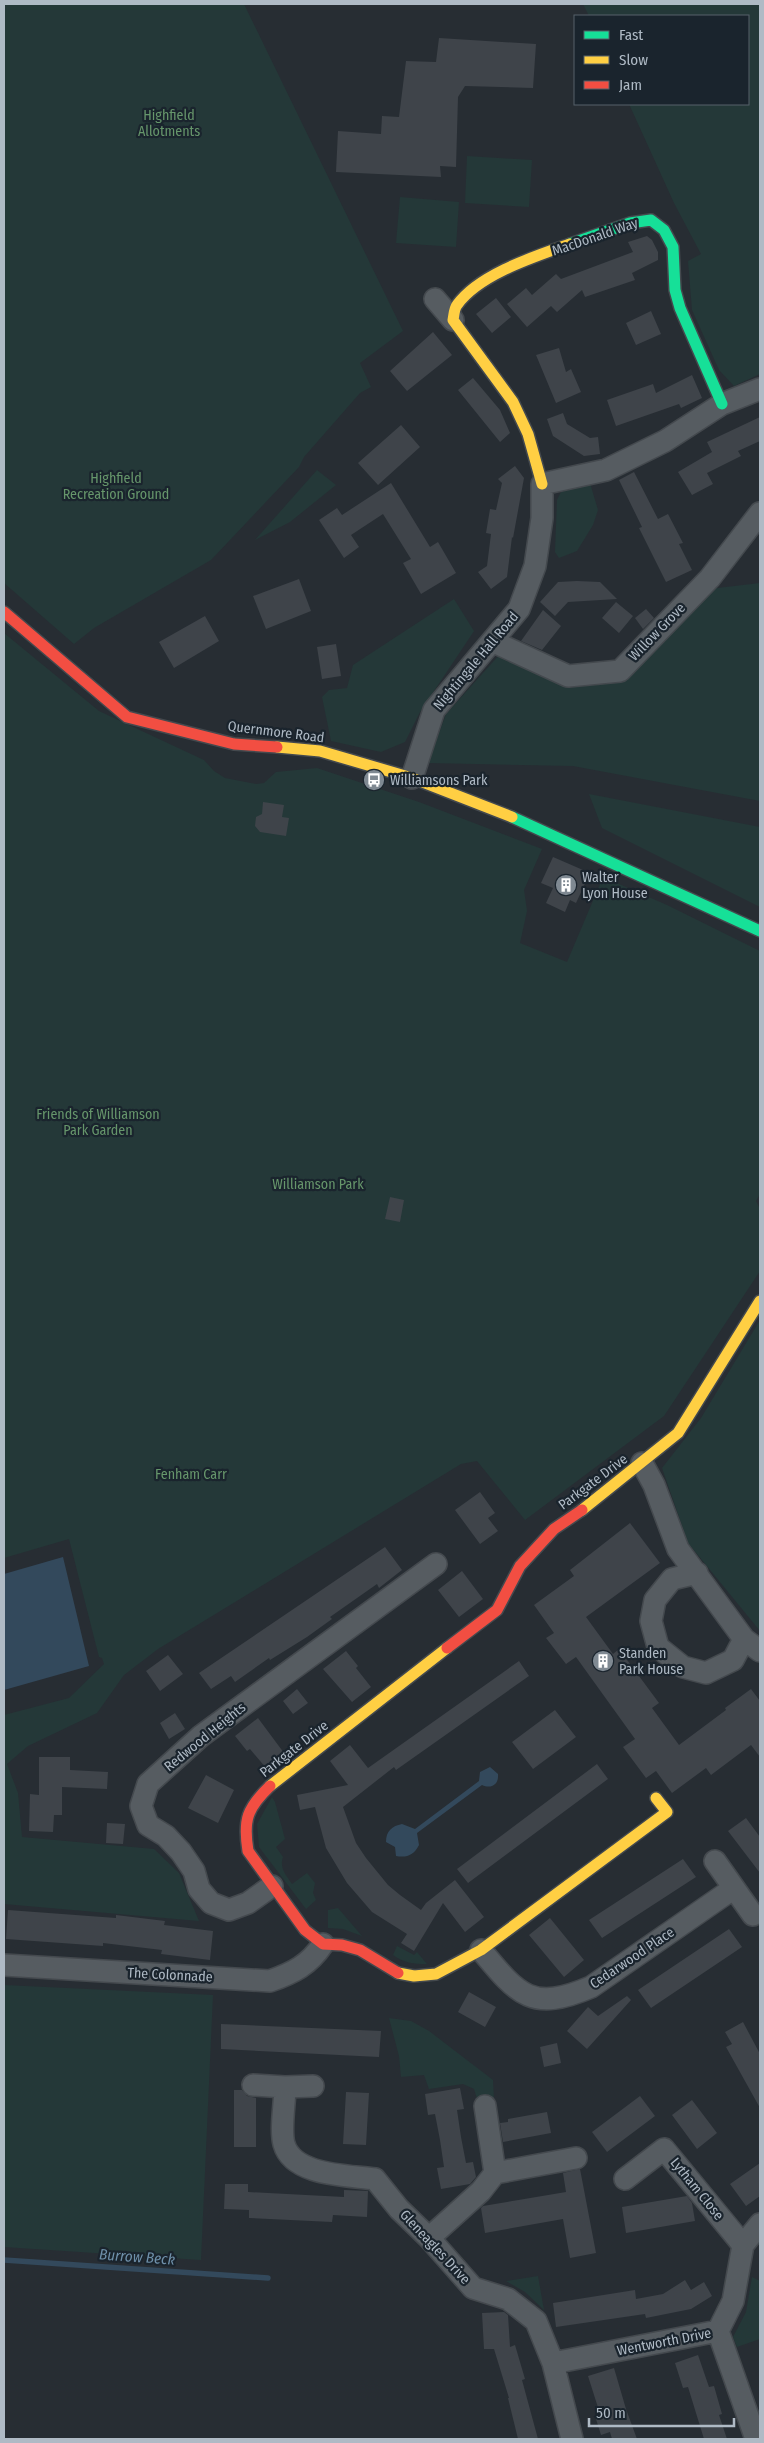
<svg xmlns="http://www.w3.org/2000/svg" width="764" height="2443" font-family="'Fira Sans Condensed',sans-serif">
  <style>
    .green { fill: #243838 }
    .water { fill: #33495c }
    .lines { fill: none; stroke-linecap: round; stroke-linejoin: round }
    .stream { stroke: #33495c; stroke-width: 5.5 }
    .building { fill: #3f444a }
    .street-casing { stroke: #44494e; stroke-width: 24 }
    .fast-casing { stroke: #44494e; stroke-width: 14 }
    .slow-casing { stroke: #44494e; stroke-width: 14 }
    .jam-casing { stroke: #44494e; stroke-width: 14 }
    .street { stroke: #565c61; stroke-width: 21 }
    .fast { stroke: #16e098; stroke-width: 11 }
    .slow { stroke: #ffcf43; stroke-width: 11 }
    .jam { stroke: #f24e42; stroke-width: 11 }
    .labels { text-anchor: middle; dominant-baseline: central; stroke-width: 4.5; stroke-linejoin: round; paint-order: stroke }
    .park-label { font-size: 14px; fill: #66966b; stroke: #1a242d }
    .street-label { font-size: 14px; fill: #afbac5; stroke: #1a242d }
    .poi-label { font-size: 14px; fill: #afbac5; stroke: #1a242d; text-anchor: start }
    .water-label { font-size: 15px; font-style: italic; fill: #6f90aa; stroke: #1a242d }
  </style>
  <rect width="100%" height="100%" fill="#272d33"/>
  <path class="green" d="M4 4H244L403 331 360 363 371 387 360 393 304 457 299 467 211 560 94 628 74 644 4 583Z
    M583 4H760V374L734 386 719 370 692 310 688 261 701 254 674 203 629 104H748V16H589Z
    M467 156 532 160 529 207 465 203Z
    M400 197 459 202 456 247 396 243Z
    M317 470 336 485 290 522 255 540Z
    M590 483 598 510 593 525 577 551 559 558 555 552 557 500 561 492Z
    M760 583V801L573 766 428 763 446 714 501 653 620 678 709 589Z
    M454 599 474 631 420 712 405 742 381 752 331 741 322 697 329 690 347 688 353 665Z
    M4 633 99 711 204 760 214 771 225 778 256 784 264 783 276 772 317 768 419 802 542 849 524 890 527 911 520 943 567 962 603 877 667 905 760 951V1194L756 1201 760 1209V1271L664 1416 525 1520 477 1461 461 1464 158 1649 124 1675 97 1713 28 1746 7 1764 18 1793 22 1837 154 1849 179 1873 199 1921 4 1904V1715L69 1698 104 1664 102 1658 99 1657 69 1539 4 1558Z
    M589 794 760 827V907L602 828Z
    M760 1320V1631L688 1543 662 1468 701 1418Z
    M272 1797 275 1802 285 1839 276 1847 283 1857C279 1868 286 1875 292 1884L307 1873 315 1883 313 1893 316 1900 306 1909 259 1847 257 1824Z
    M338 1908 362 1936 343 1929 328 1928V1910Z
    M397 1946 414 1955 417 1952 427 1964C413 1964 404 1963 393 1955Z
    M4 1985 213 1995 201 2260 4 2247Z
    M389 2018 411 2021 429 2031 493 2080 494 2100 478 2102 474 2089 463 2084 429 2089 424 2075 401 2077 399 2056Z
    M538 2276 544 2310 525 2292 506 2281Z
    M752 2277 760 2281V2339L737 2347 733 2337 746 2312Z"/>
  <path class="water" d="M63 1557 89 1666 4 1690V1574Z
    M490 1767 498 1774C499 1785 491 1789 482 1785L417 1833 419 1845C414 1855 407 1858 396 1856L395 1847 386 1842C386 1831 392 1826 402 1824L415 1829 479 1781 480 1772Z"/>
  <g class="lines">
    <path class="stream" d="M4 2260 268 2278"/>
  </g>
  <path class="building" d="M439 38 536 44 533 88 465 86 458 97 456 167 440 166 441 177 336 172 338 131 381 134 382 116 399 117 406 61 436 62Z
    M647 236 652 240 658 252V260L632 273 635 280 585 297 582 290 557 312 551 306 527 327 507 304 526 288 532 295 556 274 561 279 633 252 628 242Z
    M496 298 511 317 492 333 476 314Z
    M651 311 661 334 636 345 626 323Z
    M433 332 452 355 407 391 390 371Z
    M559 348 566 372 571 369 581 392 556 403 536 355Z
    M692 375 702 398 681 408 679 404 616 426 607 400 653 384 656 393Z
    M473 378 500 410 510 433 500 442 458 390Z
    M563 413 567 424 590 438 598 437 600 454 584 456 553 436 547 419Z
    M760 417V441L738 451 741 456 707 473 713 484 692 495 678 472 712 452 707 442Z
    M401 425 420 447 378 485 358 463Z
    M515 466 524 478 513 538 512 537 507 577 491 589 478 572 487 566 491 534 486 533 490 509 496 510 502 483 498 479Z
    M634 472 658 519 668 514 683 543 679 544 692 570 666 582 639 528 642 527 619 480Z
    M391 483 430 547 438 542 456 573 421 594 403 563 411 559 383 514 351 535 359 547 344 558 319 520 337 508 342 515Z
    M299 579 311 611 266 629 253 596Z
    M577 581 600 582 617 599 568 602 555 616 540 602 558 582Z
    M616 602 633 616 619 633 602 618Z
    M646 609 654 618 643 629 635 618Z
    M543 610 561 626 542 650 521 641Z
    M205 616 219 641 174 668 159 642Z
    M336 644 341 676 322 679 317 647Z
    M263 802 284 805 282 817 289 818 286 836 260 832 255 826 256 817 262 814Z
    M553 857 590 873 576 903 570 900 565 912 546 903 553 888 541 883Z
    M390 1197 404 1200 400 1222 385 1219Z
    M480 1492 495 1513 488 1518 498 1531 480 1544 455 1510Z
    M630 1523 660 1563 586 1617 613 1654 619 1649 659 1703 652 1708 679 1745 726 1710 725 1708 751 1689 760 1701V1757L751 1745 711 1775 706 1768 672 1793 656 1771 646 1778 623 1747 635 1739 576 1657 566 1664 546 1638 554 1633 534 1605 574 1576 570 1570Z
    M385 1547 402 1570 379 1588 377 1584 330 1617 332 1619 307 1637 270 1660 269 1658 235 1682 231 1676 211 1689 199 1673Z
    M462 1571 483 1599 459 1617 438 1590Z
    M346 1651 358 1666 356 1668 371 1687 352 1702 323 1669Z
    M168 1655 183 1674 160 1691 146 1671Z
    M519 1661 529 1676 396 1770 394 1767 343 1807 356 1843 366 1858 388 1885 400 1895 421 1910 426 1903 455 1880 484 1917 465 1932 443 1903 414 1951 401 1943 407 1934 372 1912 347 1883 326 1848 315 1807 300 1810 297 1795 348 1785 330 1761 350 1745 368 1768Z
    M297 1689 308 1703 293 1714 283 1701Z
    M555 1710 576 1737 533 1769 512 1742Z
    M175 1713 185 1729 169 1739 160 1723Z
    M258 1718 284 1753 266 1768 250 1749 247 1751 235 1736Z
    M39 1757H70V1770L108 1772 107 1789 62 1787V1815H54L53 1832 29 1831 30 1794 39 1795Z
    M597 1764 608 1779 468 1883 457 1869Z
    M206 1775 234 1790 218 1823 188 1808Z
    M746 1818 760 1837V1873L728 1831Z
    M107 1823 125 1824 123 1844 106 1843Z
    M683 1859 696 1877 602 1938 589 1920Z
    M8 1910 116 1918V1915L165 1921 164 1925 213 1931 210 1960 161 1954 162 1950 103 1943V1946L6 1939Z
    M550 1918 584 1960 564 1977 529 1935Z
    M729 1929 742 1947 651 2008 638 1990Z
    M469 1992 496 2007 485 2027 458 2012Z
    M627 1996 631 2000 587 2049 567 2031 588 2007 598 2016Z
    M743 2022 760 2054V2108L726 2047 732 2044 725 2032Z
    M221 2024 381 2031 379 2057 221 2049Z
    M557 2043 561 2063 544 2067 540 2047Z
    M460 2088 464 2109 457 2110 461 2137 466 2163 473 2162 476 2177 470 2184 441 2189 437 2168 444 2167 440 2140 435 2114 428 2115 425 2094Z
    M234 2090H242L247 2096 256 2098V2147H234Z
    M346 2092 369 2093 366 2145 343 2144Z
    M640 2096 655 2116 607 2152 592 2132Z
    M692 2100 717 2133 697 2149 672 2115Z
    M547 2112 551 2133 503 2142 500 2123 508 2122V2119Z
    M760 2163V2196L746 2206 730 2184Z
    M580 2169 596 2253 570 2258 563 2219 485 2233 481 2208 483 2206 566 2192 563 2173Z
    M225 2184H248V2192L344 2197V2190L368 2191 367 2217 333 2215 332 2222 249 2218V2210L224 2209Z
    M687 2196 692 2203 695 2221 626 2233 622 2207Z
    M685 2280 691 2290 704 2282 712 2296 691 2309 646 2318 645 2314 556 2327 553 2303 635 2290 636 2299 663 2294Z
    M504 2312 508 2315 510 2347 515 2345 525 2379 522 2380 538 2439H518L508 2398H509L494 2349H484L482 2313Z
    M698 2355 709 2387 714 2386 722 2414 719 2415 727 2439H704L688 2387 683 2388 675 2363Z
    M614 2368 626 2409 637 2439H612L610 2432 601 2435 596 2419 601 2417 588 2376Z"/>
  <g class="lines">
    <g class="street-casing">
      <path id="street" d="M435 299 453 320
        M494 642 568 676 620 671 710 578 760 513
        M412 778 434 710 519 609 535 566 542 518V484L606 470 665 441 722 404 760 389
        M642 1463 654 1485 678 1549 744 1639 760 1651
        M697 1573 672 1579 655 1600 651 1621 658 1647 683 1667 706 1673 733 1660 744 1639
        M715 1861 753 1915
        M272 1886 248 1903 229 1910 211 1903 199 1889 194 1871 181 1852 166 1836 148 1825 141 1806 148 1784 201 1736 436 1564
        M481 1950C519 1996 532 2012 591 1987L734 1888
        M4 1965 270 1981C293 1973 309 1965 323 1944
        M253 2085 285 2087C285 2102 280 2130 284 2144 293 2176 347 2175 375 2179L399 2209 429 2238 473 2288 508 2299 536 2321 553 2363 572 2439
        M285 2087 313 2086
        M485 2106 495 2173
        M625 2179 664 2149 743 2245
        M429 2238 481 2191 495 2173 576 2158
        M718 2331 756 2439
        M553 2363 718 2331 733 2301 743 2245 760 2224"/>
    </g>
    <g class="fast-casing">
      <path id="fast" d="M570 244 630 223 651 220 664 230 673 247 675 290 680 308 722 404
        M512 817 760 931"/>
    </g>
    <g class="slow-casing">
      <path id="slow" d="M542 484 528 434 513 402 453 320C454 315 454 309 457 305 479 274 536 256 570 244
        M277 747 320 751 412 778 512 817
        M582 1510 678 1433 760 1301
        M270 1786 447 1648
        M398 1973 414 1976 436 1974 481 1950 667 1812 656 1798"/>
    </g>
    <g class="jam-casing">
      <path id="jam" d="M4 612 127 717 234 744 277 747
        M447 1648 497 1610 520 1566 554 1529 582 1510
        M270 1786C247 1808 243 1820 248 1851L305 1930 323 1944 342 1945 360 1950 398 1973"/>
    </g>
    <use href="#street" class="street"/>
    <use href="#fast" class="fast"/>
    <use href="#slow" class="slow"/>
    <use href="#jam" class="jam"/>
  </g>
  <defs>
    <g id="bus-disc" transform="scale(1.125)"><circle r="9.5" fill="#7f8992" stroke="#1a242d"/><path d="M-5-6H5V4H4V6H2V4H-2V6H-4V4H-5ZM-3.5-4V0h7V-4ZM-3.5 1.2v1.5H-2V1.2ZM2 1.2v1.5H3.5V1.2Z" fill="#fff"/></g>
    <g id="building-disc" transform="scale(1.125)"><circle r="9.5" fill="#7f8992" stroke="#1a242d"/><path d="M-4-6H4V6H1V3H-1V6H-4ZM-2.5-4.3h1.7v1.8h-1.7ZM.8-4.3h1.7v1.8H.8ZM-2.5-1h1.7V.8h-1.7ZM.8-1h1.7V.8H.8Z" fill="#fff"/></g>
  </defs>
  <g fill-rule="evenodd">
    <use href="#bus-disc" x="374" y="780"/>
    <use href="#building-disc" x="566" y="885"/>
    <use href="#building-disc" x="603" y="1661"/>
  </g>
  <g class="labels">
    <g class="park-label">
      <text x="169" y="115">Highfield<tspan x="169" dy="16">Allotments</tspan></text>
      <text x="116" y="478">Highfield<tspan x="116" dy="16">Recreation Ground</tspan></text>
      <text x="98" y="1114">Friends of Williamson<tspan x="98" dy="16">Park Garden</tspan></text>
      <text x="318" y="1184">Williamson Park</text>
      <text x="191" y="1474">Fenham Carr</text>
    </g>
    <g class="street-label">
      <text transform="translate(595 237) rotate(-19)">MacDonald Way</text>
      <text transform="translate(657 632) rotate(-46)">Willow Grove</text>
      <text transform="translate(476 661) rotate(-50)">Nightingale Hall Road</text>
      <text transform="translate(276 732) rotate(7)">Quernmore Road</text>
      <text transform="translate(593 1482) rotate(-37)">Parkgate Drive</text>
      <text transform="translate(205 1737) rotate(-39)">Redwood Heights</text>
      <text transform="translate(294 1749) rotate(-38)">Parkgate Drive</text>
      <text transform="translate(632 1958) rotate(-34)">Cedarwood Place</text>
      <text transform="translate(170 1975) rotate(3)">The Colonnade</text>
      <text transform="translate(697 2189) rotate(51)">Lytham Close</text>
      <text transform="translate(435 2247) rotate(47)">Gleneagles Drive</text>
      <text transform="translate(664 2342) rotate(-11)">Wentworth Drive</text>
    </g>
    <g class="poi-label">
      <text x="390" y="780">Williamsons Park</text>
      <text x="582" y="877">Walter<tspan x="582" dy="16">Lyon House</tspan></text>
      <text x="619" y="1653">Standen<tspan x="619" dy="16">Park House</tspan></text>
    </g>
    <g class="water-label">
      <text transform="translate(137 2257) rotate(4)">Burrow Beck</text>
    </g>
  </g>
  <rect width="764" height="2443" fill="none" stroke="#afbac5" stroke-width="10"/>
  <rect x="574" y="15" width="175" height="90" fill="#1a242d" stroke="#56606a"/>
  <rect x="584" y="31" width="25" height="8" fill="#16e098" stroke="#56606a"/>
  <text x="619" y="40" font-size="15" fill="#afbac5">Fast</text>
  <rect x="584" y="56" width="25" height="8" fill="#ffcf43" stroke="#56606a"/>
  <text x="619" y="65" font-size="15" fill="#afbac5">Slow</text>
  <rect x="584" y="81" width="25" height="8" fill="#f24e42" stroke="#56606a"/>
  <text x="619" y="90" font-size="15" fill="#afbac5">Jam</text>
  <path d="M589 2418v8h145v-8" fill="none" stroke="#afbac5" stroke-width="2.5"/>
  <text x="596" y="2418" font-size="15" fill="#afbac5" stroke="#1a242d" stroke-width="4" paint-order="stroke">50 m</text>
</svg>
